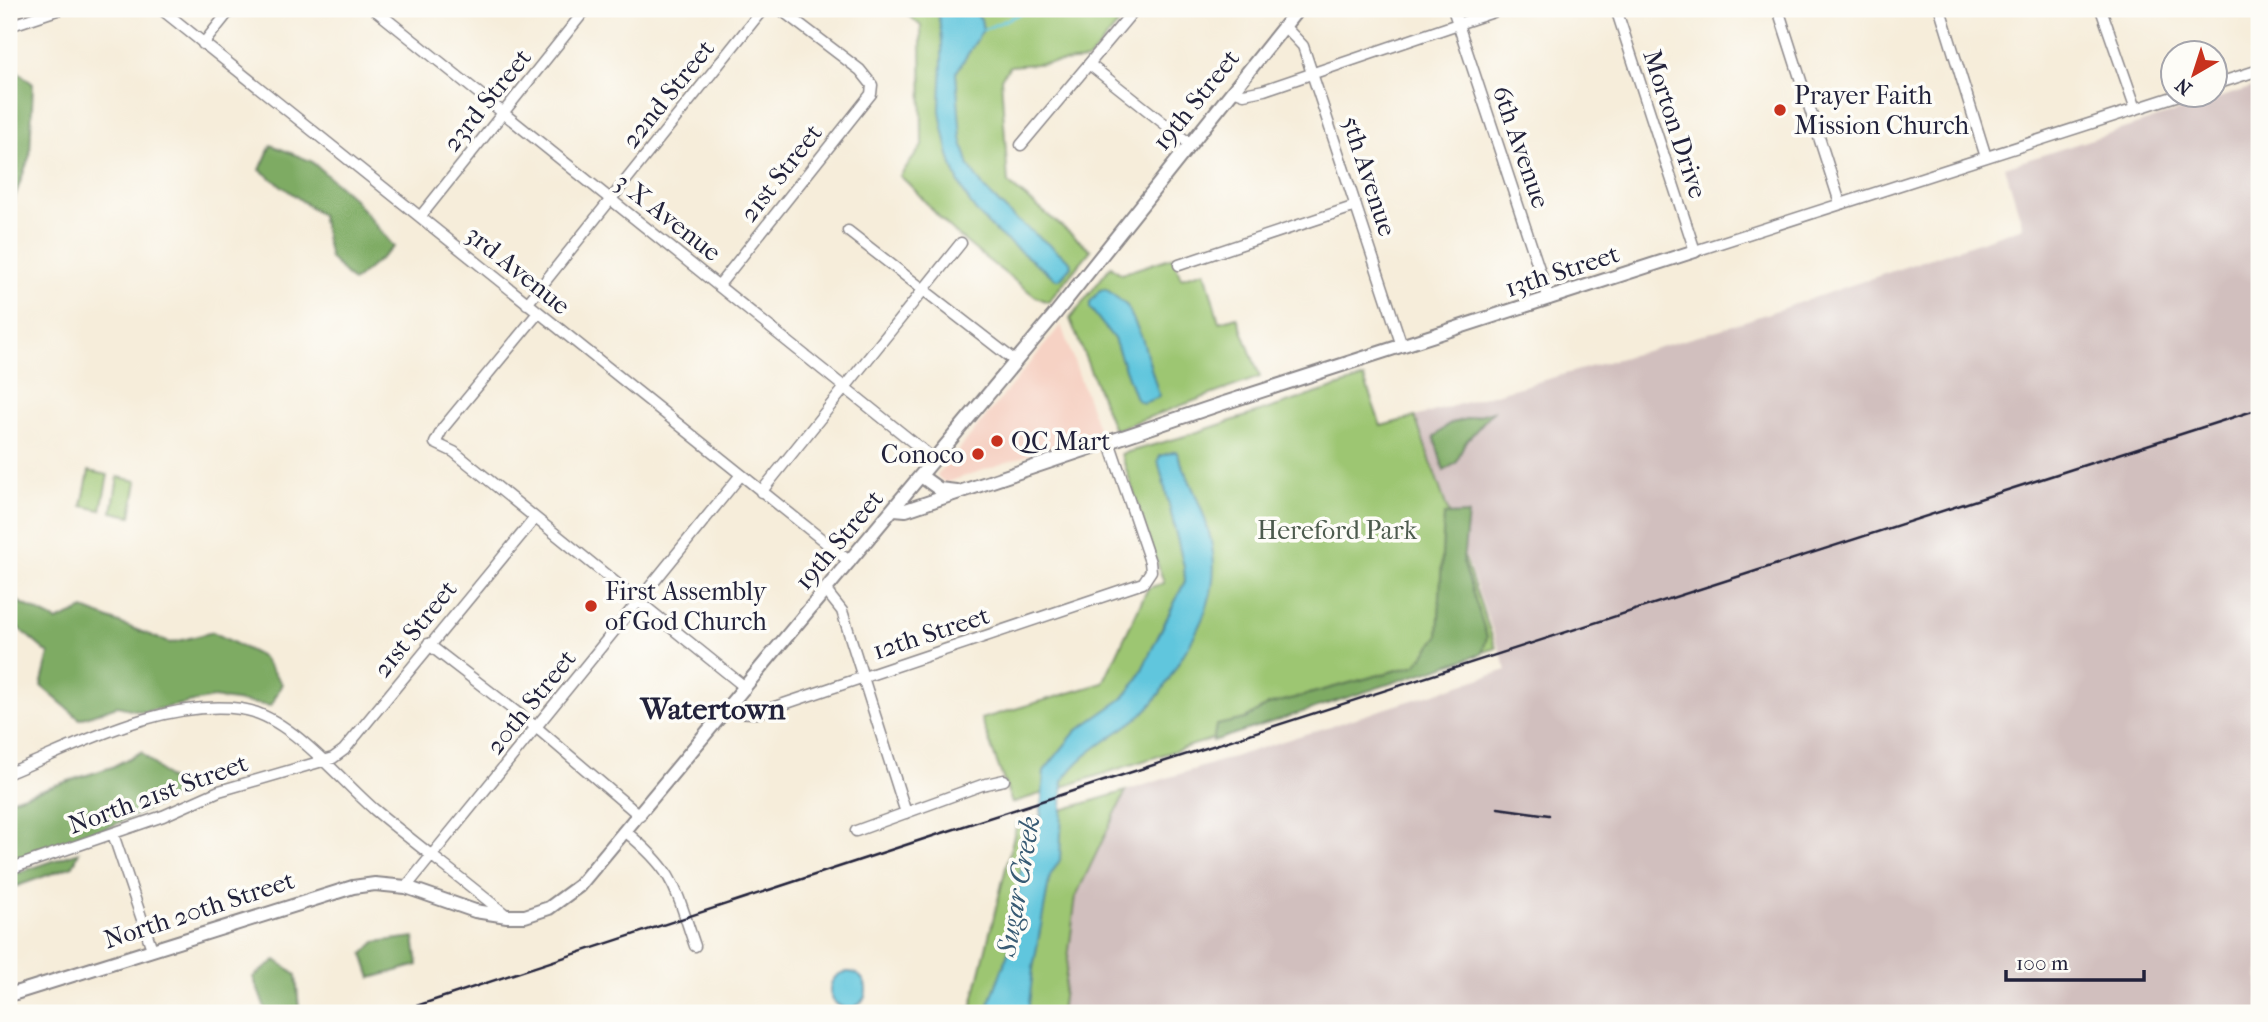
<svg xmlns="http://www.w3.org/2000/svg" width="2268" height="1022" font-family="'IM FELL French Canon',serif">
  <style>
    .built { fill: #f6d2c4 }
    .industrial { fill: #d1bfbe }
    .green { fill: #9dc672; stroke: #607456; stroke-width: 2 }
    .forest { fill: #7eab64; stroke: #506650; stroke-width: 2 }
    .water { fill: #60c6dd; stroke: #41748c; stroke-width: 2 }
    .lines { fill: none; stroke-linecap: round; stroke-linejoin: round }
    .stream { stroke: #60c6dd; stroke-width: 2.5 }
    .minor-casing { stroke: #8c888a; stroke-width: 13 }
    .major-casing { stroke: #8c888a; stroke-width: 16 }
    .minor { stroke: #fff; stroke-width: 10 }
    .major { stroke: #fff; stroke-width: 12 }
    .rail { stroke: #22223b; stroke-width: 2.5 }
    .poi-dot { fill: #c8321e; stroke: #fdfcf7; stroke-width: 2.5 }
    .labels { text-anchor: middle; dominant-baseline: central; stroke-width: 7; stroke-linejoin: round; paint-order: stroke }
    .street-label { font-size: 26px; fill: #22223b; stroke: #fdfcf7 }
    .poi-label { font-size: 26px; fill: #22223b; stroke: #fdfcf7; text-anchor: start }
    .park-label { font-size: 26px; fill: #4d5b4e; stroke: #fdfcf7 }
    .water-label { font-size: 28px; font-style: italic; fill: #385b74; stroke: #fdfcf7 }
    .quarter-label { font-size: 30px; font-weight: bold; fill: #22223b; stroke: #fdfcf7 }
  </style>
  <rect width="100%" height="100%" fill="#fdfcf7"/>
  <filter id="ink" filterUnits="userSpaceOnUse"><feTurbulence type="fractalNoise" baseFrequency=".0143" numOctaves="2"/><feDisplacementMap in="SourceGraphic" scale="14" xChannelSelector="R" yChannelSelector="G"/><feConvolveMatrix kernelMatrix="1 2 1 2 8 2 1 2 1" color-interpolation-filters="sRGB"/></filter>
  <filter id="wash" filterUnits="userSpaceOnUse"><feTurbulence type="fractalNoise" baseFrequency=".00686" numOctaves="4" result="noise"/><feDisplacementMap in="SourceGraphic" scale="28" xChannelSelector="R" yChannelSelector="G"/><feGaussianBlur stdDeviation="1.57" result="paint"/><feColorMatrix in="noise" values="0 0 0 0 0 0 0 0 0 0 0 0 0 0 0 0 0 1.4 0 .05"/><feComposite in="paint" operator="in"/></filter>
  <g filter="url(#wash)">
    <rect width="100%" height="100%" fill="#f6edda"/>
    <path class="built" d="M1061 325 1099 431 945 483 937 476Z"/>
    <path class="industrial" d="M2259 85V1013H1061L1076 896 1126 791 1507 670 1415 417 1712 332 2023 227 2005 167Z"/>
    <path class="green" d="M901 9H1131L1088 60 1010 66 1001 78 1008 183 1091 250 1048 302 1036 297C1008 275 978 254 952 230 933 213 920 193 900 176L922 146 921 26Z
      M1173 257 1181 278 1205 271 1219 322 1237 317 1260 377 1114 430 1070 319 1111 266 1121 274Z
      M1364 378 1381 426 1415 417 1496 648 1012 803 981 719 1103 683 1148 588 1164 583 1121 454 1182 437Z
      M89 471 108 475 101 510 82 506Z
      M118 477 137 481 131 516 112 512Z
      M1126 791 1076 896 1061 1013H970L1017 823Z"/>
    <path class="forest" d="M10 65 33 84 30 155 9 213Z
      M271 145 311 161 354 199 394 247 353 282 330 258 321 215 260 170Z
      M1493 411 1464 444 1457 462 1444 471 1434 437 1449 424Z
      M1468 514 1463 562 1487 637 1482 654 1213 741 1216 725 1245 719 1268 705 1416 665 1438 636 1444 515Z
      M9 597 57 621 84 609 170 643 213 632 262 657 282 684 271 706 213 698 144 712 117 706 80 719 41 686 49 654 9 620Z
      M141 752 184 793 92 835 9 863V800L112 767Z
      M79 852 73 866 9 889V876Z
      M414 937 418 965 371 978 363 954 375 942Z
      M276 960 296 975 299 1009 267 1013 253 977Z"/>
    <path class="water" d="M936 9H971L981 19 983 30 956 73 961 138 969 166 984 188 1013 217 1070 261 1071 266 1060 279H1056C1000 234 961 217 946 142 944 131 941 121 940 110 940 76 947 41 936 9Z
      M1106 289 1127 306 1142 338 1159 395 1157 398 1143 403 1136 399 1114 339 1090 308V302L1100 290Z
      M1176 451C1215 536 1235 575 1180 660 1169 679 1157 702 1140 716 1114 737 1081 752 1063 781L1060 860 1050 876 1033 969 1028 1013H1004L989 1004 1013 940 1018 883 1025 854 1040 825 1044 771 1076 731 1122 699 1136 682 1185 581 1184 567 1158 460 1160 456Z
      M830 990a18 18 0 1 1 36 0a18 18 0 1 1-36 0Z"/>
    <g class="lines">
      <path class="stream" d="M983 30 1031 9"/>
    </g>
  </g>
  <g filter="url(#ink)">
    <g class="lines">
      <g class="minor-casing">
        <path id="minor" d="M161 9 850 562
          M374 9 935 460
          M1453 9 1549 299
          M1616 9 1695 251 2182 94
          M1778 9 1840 203
          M1940 9 1986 157
          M2101 9 2136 109
          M9 26 60 9
          M1284 26 1303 46 1402 346
          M203 44 231 9
          M1089 64 1190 144
          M2216 84 2259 70
          M1233 90 1244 94 1264 90 1502 9
          M1021 145 1135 9
          M420 217 586 9
          M848 231 1015 361
          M1179 265 1356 206
          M719 285 871 94 872 85 860 70 780 9
          M527 304 763 9
          M538 313 443 428 435 443 454 452 746 688
          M761 492 961 243
          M826 591 842 611 906 813
          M428 644 537 728 640 816
          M726 712 757 713 1143 583 1151 571 1150 562 1109 441
          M9 773C80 744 162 699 241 709 289 715 339 779 375 810 418 846 464 880 507 916
          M856 831 982 785 1004 780
          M626 832C676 873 675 888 695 946
          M113 834 152 949
          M9 869 163 816 219 791 333 758 344 750 535 518
          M406 887 740 476"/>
      </g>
      <g class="major-casing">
        <path id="major" d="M921 476 939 489 956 491
          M894 509 906 510 1221 404 1695 251
          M9 995 353 887 375 884 406 887 475 911 507 916H525L549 908 579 886 1055 314 1298 9"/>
      </g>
      <use href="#minor" class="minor"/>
      <use href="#major" class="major"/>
      <path class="rail" d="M1498 808 1549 815
        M395 1013 936 835 2259 409"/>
    </g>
  </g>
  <g class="poi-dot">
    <circle cx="1780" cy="110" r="7"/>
    <circle cx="997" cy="441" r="7"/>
    <circle cx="978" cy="454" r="7"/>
    <circle cx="591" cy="606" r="7"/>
  </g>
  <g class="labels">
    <g class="street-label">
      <text transform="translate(668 94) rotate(-51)">22nd Street</text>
      <text transform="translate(487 100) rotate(-51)">23rd Street</text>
      <text transform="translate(1196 100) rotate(-51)">19th Street</text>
      <text transform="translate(1675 124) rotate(72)">Morton Drive</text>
      <text transform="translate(1521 147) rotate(71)">6th Avenue</text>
      <text transform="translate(781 173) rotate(-52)">21st Street</text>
      <text transform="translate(1369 176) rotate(72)">5th Avenue</text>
      <text transform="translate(668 217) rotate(38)">3 X Avenue</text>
      <text transform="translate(518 270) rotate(39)">3rd Avenue</text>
      <text transform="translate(1562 271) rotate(-18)">13th Street</text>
      <text transform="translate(839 540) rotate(-50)">19th Street</text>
      <text transform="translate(415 629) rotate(-51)">21st Street</text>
      <text transform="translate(931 633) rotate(-18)">12th Street</text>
      <text transform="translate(531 702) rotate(-51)">20th Street</text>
      <text transform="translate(158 794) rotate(-20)">North 21st Street</text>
      <text transform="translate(199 910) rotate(-18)">North 20th Street</text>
    </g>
    <g class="poi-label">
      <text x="1794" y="95">Prayer Faith<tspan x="1794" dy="30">Mission Church</tspan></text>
      <text x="1011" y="441">QC Mart</text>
      <text x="964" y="454" text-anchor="end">Conoco</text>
      <text x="605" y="591">First Assembly<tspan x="605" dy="30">of God Church</tspan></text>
    </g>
    <g class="park-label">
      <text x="1337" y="530">Hereford Park</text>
    </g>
    <g class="water-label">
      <text transform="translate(1018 886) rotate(-80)">Sugar Creek</text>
    </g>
    <g class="quarter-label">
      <text x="713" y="709">Watertown</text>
    </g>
  </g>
  <rect width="2268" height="1022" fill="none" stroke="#fdfcf7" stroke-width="35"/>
  <g transform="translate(2194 74) rotate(219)"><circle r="33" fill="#fdfcf7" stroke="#a5a5ac" stroke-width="2"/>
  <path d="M0-5L12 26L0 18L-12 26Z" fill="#c8321e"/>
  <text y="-10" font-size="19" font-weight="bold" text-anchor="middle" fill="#22223b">N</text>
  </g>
  <path d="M2006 970v10h138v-10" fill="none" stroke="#22223b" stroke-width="3.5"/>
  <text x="2016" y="970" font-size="21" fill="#22223b" stroke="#fdfcf7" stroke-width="5" paint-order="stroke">100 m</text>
</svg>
